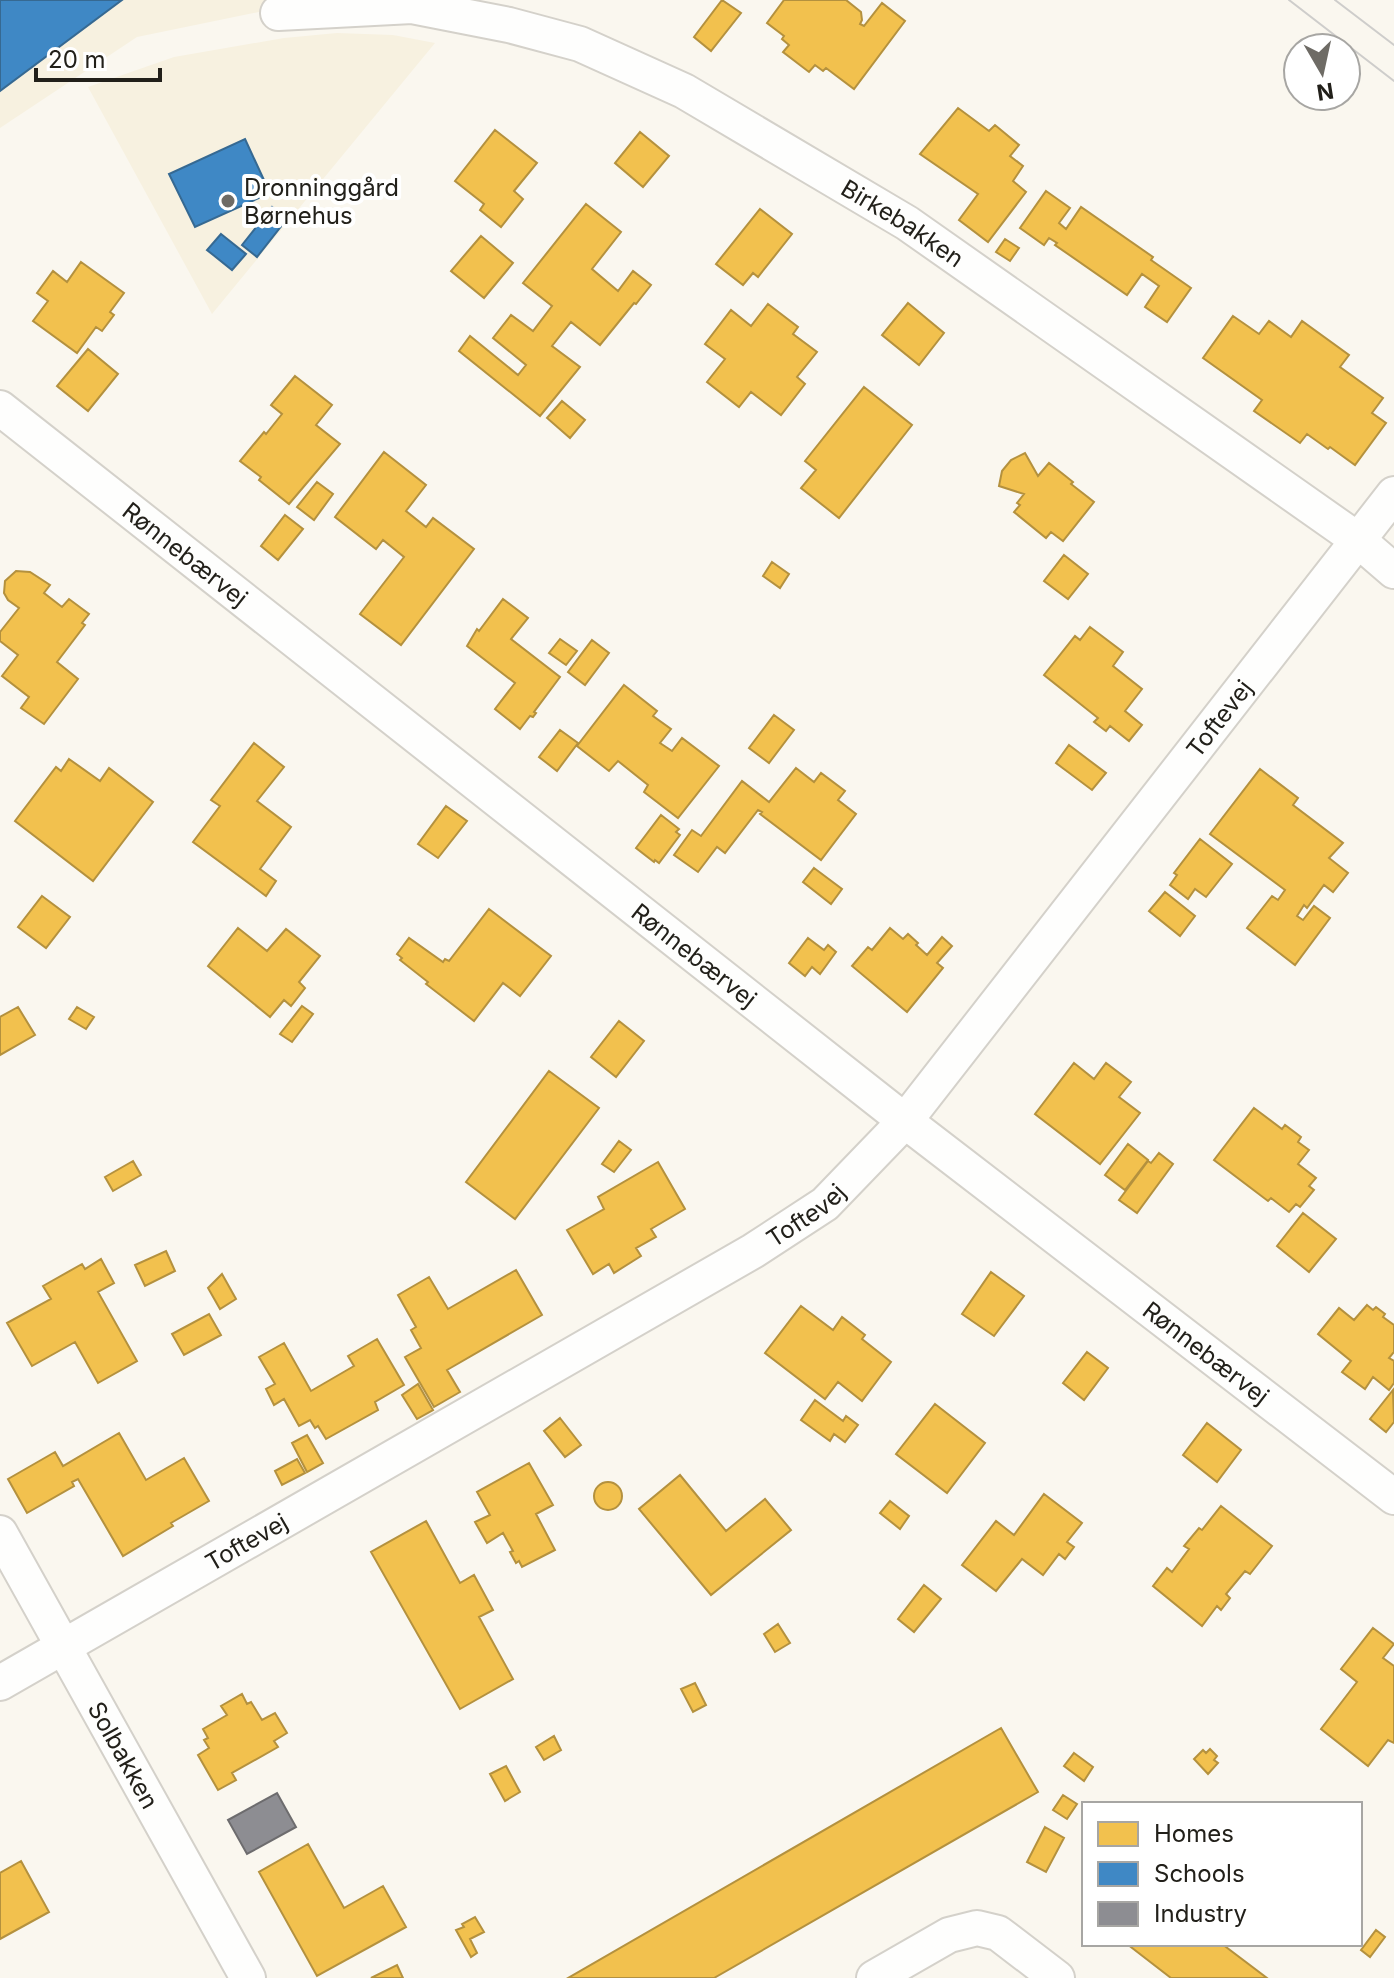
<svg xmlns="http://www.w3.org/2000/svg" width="1394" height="1978" font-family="Inter,sans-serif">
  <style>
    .built { fill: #f7f1e0 }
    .homes { fill: #f2c14e; stroke: #b4913e; stroke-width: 2 }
    .schools { fill: #3f88c5; stroke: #366992; stroke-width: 2 }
    .industry { fill: #8d8d92; stroke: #6d6c6e; stroke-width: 2 }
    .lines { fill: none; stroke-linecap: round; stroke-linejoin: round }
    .minor-casing { stroke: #d4d1ca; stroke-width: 38 }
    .minor { stroke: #fefefd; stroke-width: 34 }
    .tram { stroke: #cecdcb; stroke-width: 2 }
    .poi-dot { fill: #6e6b65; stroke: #fff; stroke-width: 3 }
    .labels { text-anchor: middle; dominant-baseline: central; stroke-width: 8; stroke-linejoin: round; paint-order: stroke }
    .poi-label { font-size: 24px; fill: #22201a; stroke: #fff; text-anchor: start }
    .street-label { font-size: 24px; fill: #22201a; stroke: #fff }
  </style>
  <rect width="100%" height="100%" fill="#faf7ef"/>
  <path class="built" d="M0 0H278V8L137 37 0 128Z
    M337 33 393 35 435 43 212 314 88 87 174 57 284 38Z"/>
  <path class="homes" d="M722 0 741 13 711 51 694 37Z
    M784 0H846L861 12 862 20 860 24 864 26 882 3 905 21 854 89 826 68 823 71 815 65 809 72 783 52 789 45 782 39 784 36 767 23Z
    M958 108 989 131 995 125 1019 145 1010 156 1023 166 1013 181 1026 192 988 242 959 220 978 194 920 154Z
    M495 130 537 163 514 191 523 199 501 227 480 210 484 204 455 181Z
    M640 132 669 156 643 187 615 163Z
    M1046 191 1070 208 1059 223 1066 229 1081 207 1153 257 1151 260 1191 288 1167 322 1145 307 1159 286 1142 274 1127 295 1055 245 1057 243 1049 238 1044 245 1020 228Z
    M586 204 621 232 592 269 618 291 633 271 651 285 636 304 634 303 600 345 571 322 552 346 580 367 540 416 459 351 470 336 518 375 526 365 493 338 511 315 533 331 552 306 523 283Z
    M760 209 792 234 758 277 753 273 743 285 716 264Z
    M481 236 513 263 484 298 451 271Z
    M1005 239 1019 248 1010 261 996 252Z
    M81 262 124 293 110 312 114 315 102 331 96 327 77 353 33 321 48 301 37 293 53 271 67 282Z
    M908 303 944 333 919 365 882 335Z
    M768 304 798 327 793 334 817 352 797 377 805 384 781 415 751 392 739 407 707 382 725 359 705 344 731 310 751 326Z
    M1233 316 1259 334 1269 321 1291 337 1302 321 1349 355 1340 367 1383 398 1372 413 1386 423 1355 465 1330 447 1328 449 1307 434 1300 443 1254 411 1262 400 1203 358Z
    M88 349 118 374 88 411 57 386Z
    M295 376 332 405 316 425 340 444 289 504 259 480 261 477 240 461 264 432 266 434 282 414 271 405Z
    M864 387 912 425 839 518 801 488 816 470 805 461Z
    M562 401 585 420 570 438 547 418Z
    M384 452 426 485 406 511 426 527 433 518 474 549 401 645 360 614 404 557 383 540 376 549 335 517Z
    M1025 453 1038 476 1049 463 1073 482 1071 484 1094 502 1063 541 1051 532 1046 538 1014 512 1020 505 1017 503 1024 494 999 486 1002 471 1011 460Z
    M317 482 333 494 314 520 297 507Z
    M285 515 303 529 278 560 261 546Z
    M1064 555 1088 574 1068 599 1044 581Z
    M772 562 789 574 780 588 763 576Z
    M16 571 30 572 50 585 44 593 62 607 69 599 89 614 82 623 85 625 57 662 78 679 44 724 21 708 29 697 2 676 18 655 0 641V632L19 608 8 600 4 593 5 581Z
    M503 599 528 618 511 639 560 677 534 712 536 713 533 717 530 716 520 729 495 709 515 683 467 646 477 629 479 631Z
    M1090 627 1123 652 1113 666 1142 689 1125 711 1142 725 1129 741 1110 726 1106 731 1094 722 1098 718 1044 675 1075 636 1080 640Z
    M560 639 577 651 566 665 549 653Z
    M592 640 609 653 585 685 568 672Z
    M624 685 657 711 653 716 671 729 660 743 672 751 682 738 719 766 678 818 644 792 648 785 618 761 609 771 577 746Z
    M774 715 794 730 769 763 749 748Z
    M560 730 578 743 557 771 539 757Z
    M254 743 284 767 257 801 291 827 260 869 276 881 266 896 193 842 220 806 211 800Z
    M1069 745 1106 773 1092 790 1056 763Z
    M69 759 100 781 109 768 153 802 93 881 15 821 56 767 61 771Z
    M796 768 814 782 821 773 845 791 838 800 856 814 821 860 760 814 762 812 758 810 725 853 717 847 698 872 674 855 692 830 701 836 742 781 769 802Z
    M1260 769 1298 798 1293 805 1343 843 1329 858 1348 873 1333 892 1324 885 1307 908 1304 905 1297 916 1303 920 1314 906 1330 918 1295 965 1247 928 1272 896 1278 900 1285 890 1210 834Z
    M446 806 467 821 438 858 418 844Z
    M661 815 679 829 676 832 680 835 659 863 655 860 654 862 636 848Z
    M1200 839 1232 864 1206 897 1195 889 1188 899 1170 885 1177 875 1174 873Z
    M814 868 842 889 831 904 803 882Z
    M1165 892 1195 916 1180 936 1149 911Z
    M42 896 70 917 46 948 18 927Z
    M489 909 551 956 520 996 503 983 474 1021 426 984 428 982 400 960 402 958 397 954 409 938 443 962 445 959 449 961Z
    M238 928 267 951 286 929 320 956 299 982 305 988 291 1006 284 1000 270 1017 208 966Z
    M890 928 903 939 908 934 918 943 916 945 927 955 942 937 952 946 937 963 943 968 907 1012 852 966 868 947 872 950Z
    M808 938 824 950 828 945 836 952 820 974 812 967 805 976 789 963Z
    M302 1006 313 1014 292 1042 280 1034Z
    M18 1007 35 1035 0 1055V1017Z
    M77 1007 94 1017 86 1029 69 1019Z
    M619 1021 644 1041 616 1077 591 1057Z
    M1074 1063 1094 1079 1106 1063 1131 1082 1119 1097 1140 1113 1100 1164 1035 1114Z
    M549 1071 599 1108 515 1219 466 1182Z
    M1254 1108 1282 1129 1285 1125 1301 1137 1298 1142 1309 1150 1298 1164 1316 1178 1309 1186 1314 1190 1300 1207 1296 1204 1289 1212 1271 1198 1268 1201 1214 1160Z
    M619 1141 631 1150 614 1172 602 1164Z
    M1128 1144 1148 1160 1125 1190 1105 1175Z
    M1159 1153 1173 1164 1137 1213 1119 1200 1148 1161 1151 1163Z
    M133 1161 141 1175 113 1191 105 1177Z
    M658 1162 685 1209 651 1229 656 1237 636 1248 641 1256 614 1273 609 1264 593 1274 567 1230 604 1209 598 1197Z
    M1303 1213 1336 1239 1309 1272 1277 1246Z
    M166 1251 175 1271 145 1286 135 1265Z
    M101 1259 114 1283 98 1292 137 1361 98 1383 75 1342 32 1366 7 1323 51 1299 43 1286 82 1264 85 1269Z
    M516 1270 542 1315 447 1370 460 1392 434 1407 405 1357 421 1348 411 1330 416 1327 398 1295 429 1277 448 1309Z
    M991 1272 1024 1296 994 1336 962 1314Z
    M222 1274 236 1299 220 1309 208 1288Z
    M1367 1305 1373 1310 1376 1307 1385 1314 1383 1317 1394 1325V1352L1389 1358 1394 1361V1383L1389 1390 1373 1377 1365 1389 1342 1372 1351 1361 1318 1334 1339 1308 1354 1320Z
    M801 1306 833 1330 842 1317 865 1335 862 1339 891 1362 862 1401 838 1382 825 1399 765 1353Z
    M209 1314 221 1335 184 1355 172 1334Z
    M377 1339 404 1385 375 1402 378 1410 326 1439 318 1426 315 1428 310 1420 299 1426 284 1399 274 1405 266 1389 275 1384 259 1357 284 1343 311 1391 354 1366 348 1356Z
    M1087 1352 1108 1368 1084 1400 1063 1383Z
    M418 1384 433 1410 417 1419 402 1395Z
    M1393 1390 1394 1422 1386 1432 1370 1419Z
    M815 1400 843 1421 846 1416 858 1425 845 1442 834 1434 830 1441 801 1420Z
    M935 1404 985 1443 947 1493 896 1454Z
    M560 1418 581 1445 565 1457 544 1431Z
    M1207 1423 1241 1450 1217 1482 1183 1455Z
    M119 1433 146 1480 184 1458 209 1501 171 1523 173 1526 123 1556 78 1479 72 1482 74 1486 27 1513 8 1479 55 1452 63 1466Z
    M307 1435 323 1463 307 1472 292 1443Z
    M297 1459 305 1473 282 1485 275 1471Z
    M529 1463 553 1505 536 1514 555 1550 522 1567 519 1561 516 1563 510 1552 513 1551 503 1533 487 1543 475 1522 490 1515 477 1492Z
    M680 1475 726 1531 765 1499 791 1530 711 1595 639 1509Z
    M594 1496a14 14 0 1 1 28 0a14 14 0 1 1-28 0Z
    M1044 1494 1082 1523 1067 1542 1074 1547 1065 1559 1059 1554 1043 1575 1022 1559 996 1591 962 1565 996 1521 1014 1535Z
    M890 1501 909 1516 900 1529 880 1513Z
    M1221 1506 1272 1546 1250 1574 1245 1571 1226 1594 1230 1598 1221 1610 1217 1606 1202 1626 1153 1586 1167 1568 1172 1572 1189 1549 1184 1546 1199 1528 1202 1530Z
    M426 1521 460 1583 474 1575 493 1610 479 1617 513 1679 460 1709 371 1552Z
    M924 1585 941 1599 914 1632 898 1619Z
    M778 1624 790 1643 775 1652 764 1634Z
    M1373 1628 1394 1644 1383 1658 1394 1666V1743L1388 1740 1368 1766 1321 1729 1357 1682 1341 1669Z
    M695 1683 706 1705 693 1712 681 1689Z
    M242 1694 247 1704 251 1702 262 1720 275 1713 287 1733 274 1741 278 1747 232 1773 236 1780 218 1790 198 1755 209 1748 204 1740 208 1738 203 1729 227 1715 221 1706Z
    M1001 1728 1038 1792 714 1978H568Z
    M554 1736 561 1750 544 1760 536 1747Z
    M1210 1749 1217 1756 1214 1760 1218 1763 1208 1774 1194 1759 1203 1750 1206 1753Z
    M1074 1753 1093 1767 1084 1781 1064 1766Z
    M506 1766 520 1792 505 1801 490 1774Z
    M1063 1795 1077 1804 1067 1819 1053 1810Z
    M1045 1827 1064 1838 1046 1872 1027 1862Z
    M308 1844 344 1908 383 1886 406 1927 317 1976 259 1872Z
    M21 1861 49 1912 0 1939V1873Z
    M475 1917 484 1932 470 1939 477 1953 471 1957 456 1930 464 1927 462 1924Z
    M1376 1930 1385 1937 1370 1957 1361 1950Z
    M1127 1944H1222L1267 1978H1171Z
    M397 1965 403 1978H371Z"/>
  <path class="schools" d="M0 0H122L0 91Z
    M245 139 270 193 195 227 169 174Z
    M272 207 286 220 257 257 242 245Z
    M221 234 246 254 232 270 207 250Z"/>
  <path class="industry" d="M277 1793 296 1827 247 1854 228 1820Z"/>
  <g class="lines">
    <g class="minor-casing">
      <g id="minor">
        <path id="s1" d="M278 13 412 6 509 25 580 44 684 91 907 223 1358 540 1394 571"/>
        <path id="s2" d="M0 408 905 1121 1394 1497"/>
        <path id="s3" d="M0 1533 248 1978"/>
        <path id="s4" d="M0 1683 753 1251 825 1204 905 1121 1394 494"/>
        <path d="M874 1978 949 1935 977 1928 998 1933 1057 1978"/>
      </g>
    </g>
    <use href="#minor" class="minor"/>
    <path class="tram" d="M1289 0 1394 81
      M1335 0 1394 45"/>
  </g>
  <circle class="poi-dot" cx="228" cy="201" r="8"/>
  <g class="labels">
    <g class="poi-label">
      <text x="244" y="187">Dronninggård<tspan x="244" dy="28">Børnehus</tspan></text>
    </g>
    <g class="street-label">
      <text stroke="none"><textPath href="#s1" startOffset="676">Birkebakken</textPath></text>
      <text stroke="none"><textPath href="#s2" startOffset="236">Rønnebærvej</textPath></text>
      <text stroke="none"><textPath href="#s4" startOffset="1580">Toftevej</textPath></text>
      <text stroke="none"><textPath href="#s2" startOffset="884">Rønnebærvej</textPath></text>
      <text stroke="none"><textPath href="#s4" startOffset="932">Toftevej</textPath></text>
      <text stroke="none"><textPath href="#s2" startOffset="1532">Rønnebærvej</textPath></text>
      <text stroke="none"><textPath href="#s4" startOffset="284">Toftevej</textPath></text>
      <text stroke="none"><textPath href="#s3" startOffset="254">Solbakken</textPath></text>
    </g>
  </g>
  <rect x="1082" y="1802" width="280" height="144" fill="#ffffff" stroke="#a7a6a3" stroke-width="2"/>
  <rect x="1098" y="1822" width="40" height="24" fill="#f2c14e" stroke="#a7a6a3" stroke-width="2"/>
  <text x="1154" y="1842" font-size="24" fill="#22201a">Homes</text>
  <rect x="1098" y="1862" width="40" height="24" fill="#3f88c5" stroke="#a7a6a3" stroke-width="2"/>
  <text x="1154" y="1882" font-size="24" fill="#22201a">Schools</text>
  <rect x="1098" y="1902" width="40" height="24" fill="#8d8d92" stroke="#a7a6a3" stroke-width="2"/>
  <text x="1154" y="1922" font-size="24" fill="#22201a">Industry</text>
  <g transform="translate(1322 72) rotate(171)"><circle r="38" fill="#ffffff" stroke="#a7a6a3" stroke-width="2"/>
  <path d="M0-6L14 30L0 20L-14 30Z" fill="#6e6b65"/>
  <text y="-12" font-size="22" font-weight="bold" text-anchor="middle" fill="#22201a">N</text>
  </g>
  <path d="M36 68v12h124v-12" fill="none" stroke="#22201a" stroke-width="4"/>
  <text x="48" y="68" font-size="24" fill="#22201a" stroke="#ffffff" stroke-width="6" paint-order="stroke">20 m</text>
</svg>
